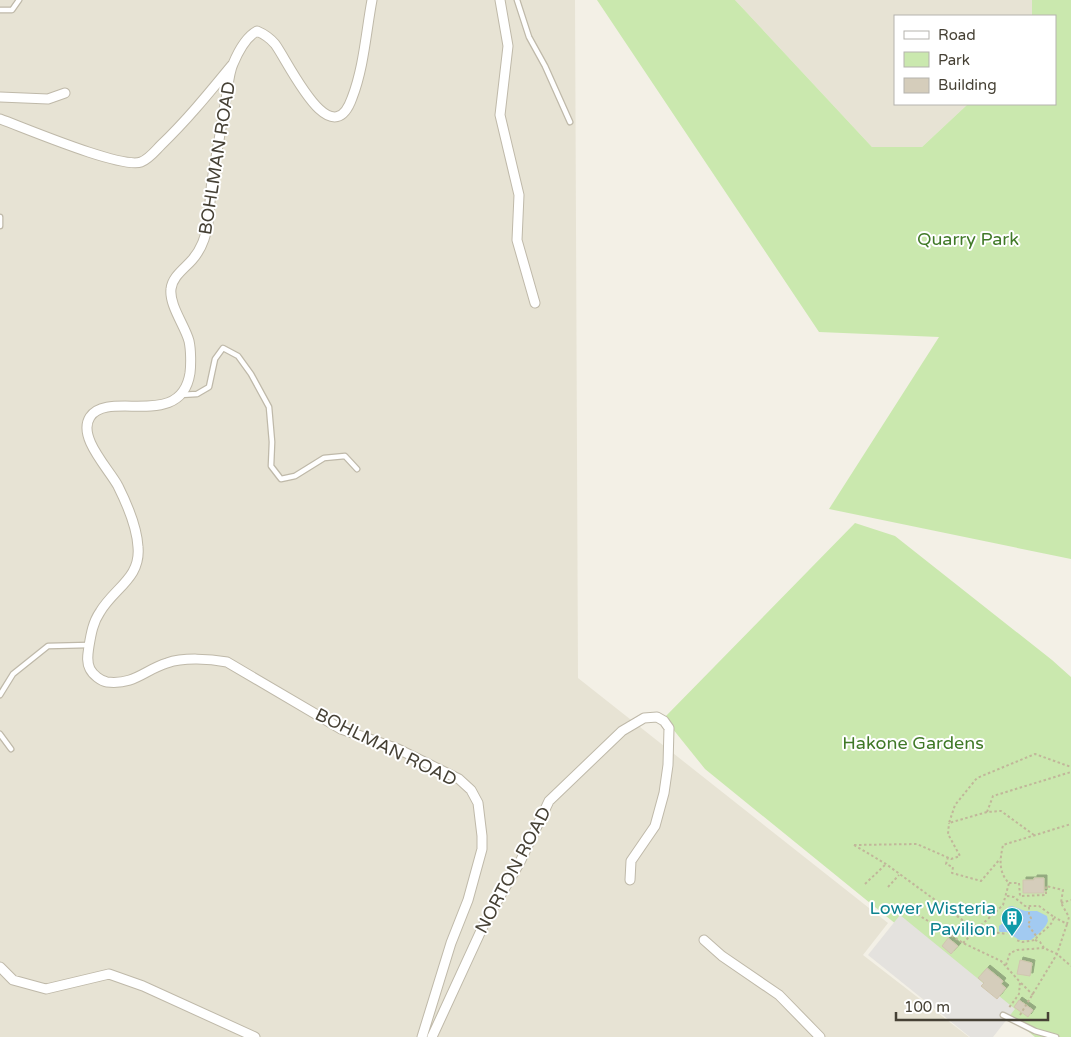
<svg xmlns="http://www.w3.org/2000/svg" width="1071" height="1037" font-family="'Varela Round',sans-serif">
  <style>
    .residential { fill: #e7e3d4 }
    .green { fill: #cae8ae }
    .parking { fill: #e4e2de }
    .water { fill: #a2caf1 }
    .building { fill: #d5cdbb; stroke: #d0c6af; filter: url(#shadow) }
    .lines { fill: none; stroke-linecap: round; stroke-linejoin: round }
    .lane-casing { stroke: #bfb9a9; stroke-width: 7 }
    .street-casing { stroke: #bfb9a9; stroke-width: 11 }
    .path { stroke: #c1b69a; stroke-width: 2; stroke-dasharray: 2.5 2.5; stroke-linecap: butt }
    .lane { stroke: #fff; stroke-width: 4.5 }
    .street { stroke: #fff; stroke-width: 9 }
    .labels { text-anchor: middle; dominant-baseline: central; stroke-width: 4; stroke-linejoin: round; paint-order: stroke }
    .street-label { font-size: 18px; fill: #464135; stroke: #fff }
    .park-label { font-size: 18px; fill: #407928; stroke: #fff }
    .culture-label { font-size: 18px; fill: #0d838f; stroke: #fff; text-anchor: end }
  </style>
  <defs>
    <filter id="shadow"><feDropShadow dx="3" dy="-3" stdDeviation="0" flood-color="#0004"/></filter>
  </defs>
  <rect width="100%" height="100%" fill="#f3f0e6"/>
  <path class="residential" d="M0 0H575L578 678 888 923 863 955 969 1037H0Z
    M735 0H1032V16H895V104H968L922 147H872Z"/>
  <path class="green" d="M597 0H735L872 147H922L968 104H1055V16H1032V0H1071V559L829 509 939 337 819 332Z
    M855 523 895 536 1052 660 1071 677V1037H1035L705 769 664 718Z"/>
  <path class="parking" d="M900 915 1015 1009 993 1037H970L868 955Z"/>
  <path class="water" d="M1012 906 1025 911H1037L1047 916 1048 921C1045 929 1037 935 1031 940H1019L1007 932H1000L999 931V926L1008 919 1009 912 1008 907Z"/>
  <path class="building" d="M1034 878H1044V893H1023V880H1034Z
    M948 938 958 946 951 954 942 946Z
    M1020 960 1032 963 1030 976 1017 974Z
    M987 968 1003 981 1001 984 1006 988 997 999 981 986 984 983 978 978Z
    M1019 1000 1033 1010 1028 1017 1014 1007Z"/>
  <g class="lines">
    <g class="lane-casing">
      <path id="lane" d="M517 0 529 37 545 66 570 122
        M0 10H12L19 0
        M0 217V226
        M180 395 197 394 209 387 215 359 223 348 238 356 251 374 269 407 272 442 271 466 281 479 295 476 324 458 345 456 357 469
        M0 695 13 674 48 646 89 645
        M0 734 11 749
        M1003 1015 1035 1031 1056 1037"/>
    </g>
    <g class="street-casing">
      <path id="street" d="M372 0C366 32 364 67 352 98 331 157 288 61 275 44 270 38 264 34 257 31 246 37 238 52 233 64 228 75 228 92 225 104 221 130 216 156 212 181 210 195 210 209 208 223 206 236 201 250 192 260 184 269 172 277 171 289 169 305 185 326 189 341 191 350 191 365 190 373 181 431 108 389 90 417 77 437 109 469 118 486 127 504 137 527 138 547 141 578 114 588 100 612 93 622 91 634 89 646 88 654 86 661 90 669 93 675 101 681 107 682 135 685 144 670 167 663 184 657 210 659 227 662L341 729 398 749 459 779 471 790 478 803 482 836V849L468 900 451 943 422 1037
        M500 0 508 46 500 115 519 195 517 240 535 303
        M0 97 48 99 65 93
        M0 119C25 128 121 169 141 162 149 159 155 151 161 145 187 120 209 93 232 65
        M704 940 722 956 779 995 820 1037
        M0 967 13 980 46 989 109 974 143 986 255 1037
        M432 1037 485 922 520 862 549 801 622 731 644 718 657 717 664 721 669 728 668 765 664 793 655 826 631 861 630 880"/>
    </g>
    <path class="path" d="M987 812 993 796 1071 772
      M1034 835 1001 811 987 812 949 823 955 805 977 778 1035 754 1071 767
      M854 845 886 864 976 930 1007 934
      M854 845 917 844 951 859 960 856 948 834 949 823
      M948 857 946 864 953 867 952 873 981 881 1000 859
      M1009 883H1019L1020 896 1046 895V886L1063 890 1061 903 1069 917 1067 924 1054 917
      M865 884 886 864
      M888 887 899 875
      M1007 896 1014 897 1025 906H1039L1054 917C1051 929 1040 931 1035 940L1022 942 1016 940
      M1061 903 1071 900
      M1029 907V915L1031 918 1028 925 1037 937
      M909 909 963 943 1001 961 1020 982 1019 994 1008 1009
      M1035 940 1040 942 1044 948 1057 954 1071 966
      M963 943 976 930 1003 905 1009 883C998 872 1000 859 1003 845L1071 824
      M1006 965 1010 953 1017 950 1044 948
      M1021 983 1033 995
      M1020 1015 1057 954 1067 924"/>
    <use href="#lane" class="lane"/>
    <use href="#street" class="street"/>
  </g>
  <defs>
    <g id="building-pin" transform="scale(1.125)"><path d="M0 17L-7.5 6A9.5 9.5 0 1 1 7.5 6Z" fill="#0f9aa8" stroke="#fff"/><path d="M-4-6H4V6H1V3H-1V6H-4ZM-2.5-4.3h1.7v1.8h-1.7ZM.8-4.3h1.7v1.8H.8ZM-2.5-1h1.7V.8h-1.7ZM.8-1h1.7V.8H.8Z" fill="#fff"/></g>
  </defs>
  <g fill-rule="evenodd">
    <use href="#building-pin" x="1012" y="918"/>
  </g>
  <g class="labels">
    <g class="street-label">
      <text transform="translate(217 158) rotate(-81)">BOHLMAN ROAD</text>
      <text transform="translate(386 747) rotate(26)">BOHLMAN ROAD</text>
      <text transform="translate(513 870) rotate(-62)">NORTON ROAD</text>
    </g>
    <g class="park-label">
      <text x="968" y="239">Quarry Park</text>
      <text x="913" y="743">Hakone Gardens</text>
    </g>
    <g class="culture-label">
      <text x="996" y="908">Lower Wisteria<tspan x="996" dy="21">Pavilion</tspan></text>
    </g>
  </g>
  <rect x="894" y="15" width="162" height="90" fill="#ffffff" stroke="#b5b3ae"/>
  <rect x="904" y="31" width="25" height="8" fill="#ffffff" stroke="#b5b3ae"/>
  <text x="938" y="40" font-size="15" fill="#464135">Road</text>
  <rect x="904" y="52" width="25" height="15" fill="#cae8ae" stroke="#b5b3ae"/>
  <text x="938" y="65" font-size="15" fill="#464135">Park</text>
  <rect x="904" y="78" width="25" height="15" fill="#d5cdbb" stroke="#b5b3ae"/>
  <text x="938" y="90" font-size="15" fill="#464135">Building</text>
  <path d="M896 1012v8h152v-8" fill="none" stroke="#464135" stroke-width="2.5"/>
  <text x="904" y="1012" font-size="15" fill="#464135" stroke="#ffffff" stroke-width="4" paint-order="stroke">100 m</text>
</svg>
